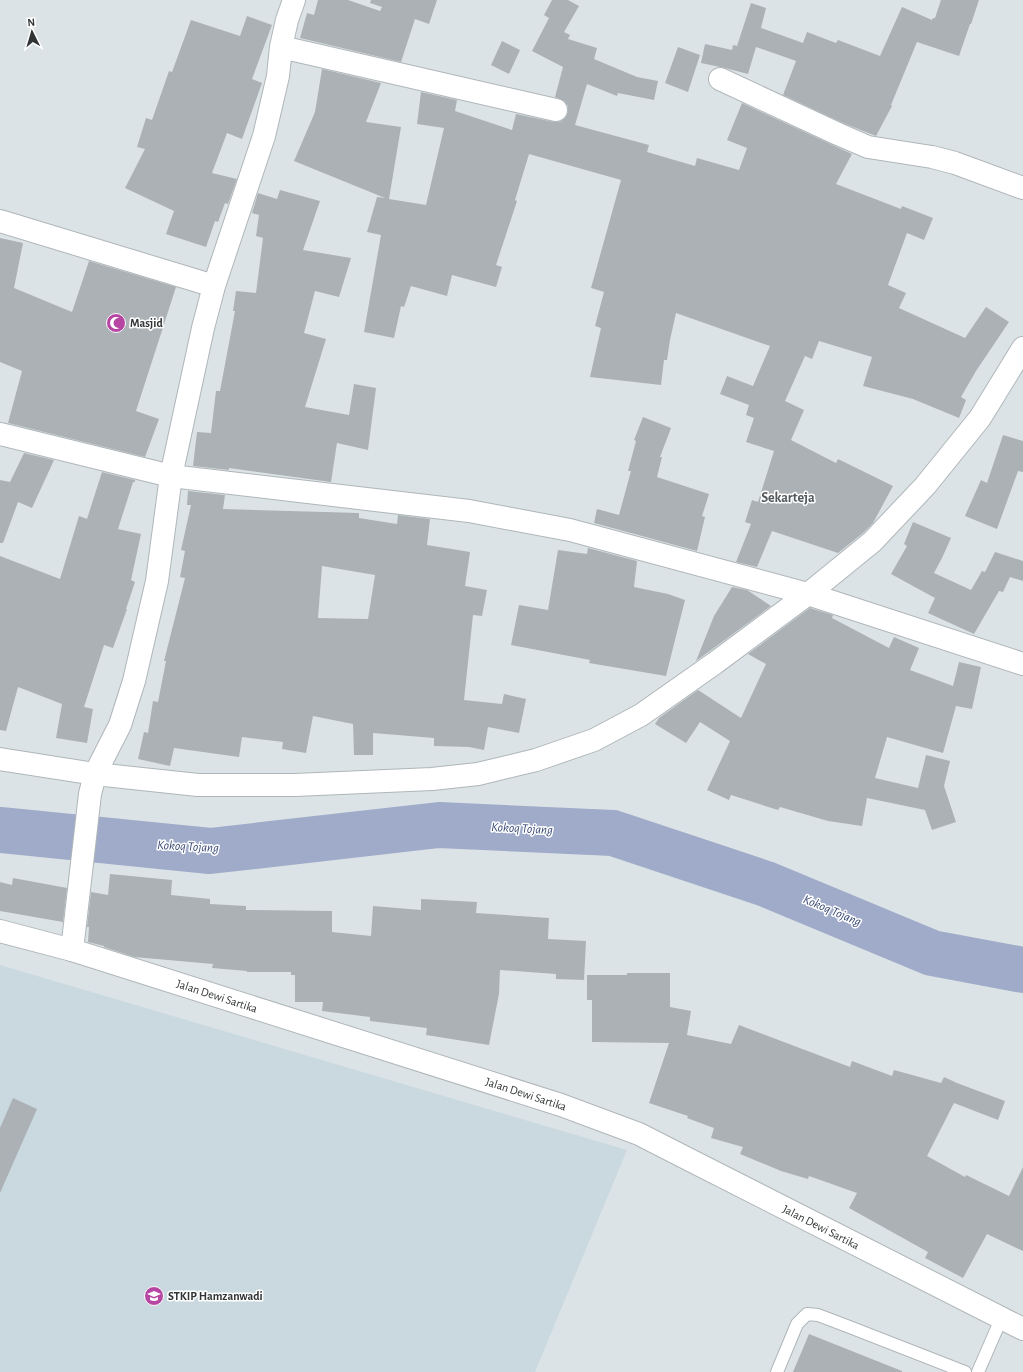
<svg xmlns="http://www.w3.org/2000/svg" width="1023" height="1372" font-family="'Alegreya Sans',sans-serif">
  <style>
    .built { fill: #c9d9df }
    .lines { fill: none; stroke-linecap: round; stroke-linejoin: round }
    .river { stroke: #9fabc9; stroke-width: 46 }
    .building { fill: #acb1b6; fill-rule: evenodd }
    .service-casing { stroke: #afb6b9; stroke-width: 14 }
    .minor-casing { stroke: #afb6b9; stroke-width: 24 }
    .tertiary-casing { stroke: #afb6b9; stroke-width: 24 }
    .service { stroke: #fff; stroke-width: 12 }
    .minor { stroke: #fff; stroke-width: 22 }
    .tertiary { stroke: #fff; stroke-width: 22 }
    .labels { text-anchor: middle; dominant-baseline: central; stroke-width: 3; stroke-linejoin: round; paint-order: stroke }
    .poi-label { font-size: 12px; font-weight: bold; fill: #313435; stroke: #fff; text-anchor: start }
    .street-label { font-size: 12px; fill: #313435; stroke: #fff }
    .water-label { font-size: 13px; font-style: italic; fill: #3a4a75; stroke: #fff }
    .quarter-label { font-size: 14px; font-weight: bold; fill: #52585b; stroke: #fff }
  </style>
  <rect width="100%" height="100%" fill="#dce3e6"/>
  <path class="built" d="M0 965 627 1150 535 1372H0Z"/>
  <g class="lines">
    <path class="river" d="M0 830 210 851 439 825 613 833 766 884 932 953 1023 970"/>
  </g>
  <path class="building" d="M318 0H348L380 11 382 7 370 3 371 0H437L429 24 415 19 401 62 300 38 307 13 314 15Z
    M552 0H568L579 6 564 32 570 35 568 39 597 48 594 59 637 77 658 81 654 100 618 93 617 96 587 84 575 125 649 145 647 152 695 166 697 158 739 170 747 148 727 140 742 103 852 154 836 184 901 209 902 206 933 218 924 240 907 233 888 285 906 293 899 308 965 338 986 307 1009 322 976 371 961 397 966 400 959 418 913 399 863 386 872 357 819 341 812 359 805 356 785 401 804 410 791 440 836 463 838 459 893 486 873 523 863 533 838 553 772 531 757 567 736 562 751 524 745 522 752 500 758 502 774 451 746 442 754 418 746 415 749 405 720 394 727 376 753 386 770 346 676 313 670 340 667 360H664L661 385 590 377 601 328 595 326 604 292 591 288 621 180 529 154 515 200 517 201 496 265 502 267 496 287 452 275 447 296 411 286 404 307 401 306 394 338 364 332 381 235 367 232 377 197 385 198 294 161 315 112 322 69 381 83 366 122 401 127 389 199 426 205 444 128 417 124 421 92 457 100 455 111 512 130 516 114 554 122H560L565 118 568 112V106L564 101 555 97 563 67 532 51 549 18 544 15Z
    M941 0H979L971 24H970L959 56 917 42 891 105 892 106 876 136 843 123 783 95 796 61 756 47 748 74 725 68 701 63 705 44 732 50 733 45 737 46 751 3 766 8 761 28 803 43 807 32 836 43 838 40 880 56 902 7 932 20 933 18H935Z
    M247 16 272 25 252 79 262 83 242 139 227 133 212 173 237 179 228 204 225 203 218 222 215 221 206 247 166 234 174 211 125 188 145 149 137 147 146 118 152 120 169 71 172 72 191 20 240 36Z
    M502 41 520 50 509 74 491 65Z
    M678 47 700 55 688 92 665 83Z
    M280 190 320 201 303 250 351 258 339 297 315 291 304 333 326 339 305 407 349 415 354 384 376 388 368 450 337 443 331 482 229 468V470L193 466 197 432 211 433 216 391H220L235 311H233L236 291 256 293 263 238 256 236 259 215 252 213 258 193 277 199Z
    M0 238 23 243 14 288 72 312 89 261 176 287 136 411 159 419 145 457 8 423 22 371 0 362Z
    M643 417 671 428 660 457H662L657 477 709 494 702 516 705 517 697 551 594 523 597 509 619 515 631 471H628L636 441 634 440Z
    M1003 435 1023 441V472L1018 471 997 529 965 516 981 480 987 483Z
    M24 453 54 460 32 508 18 502 3 543H0V480L10 482Z
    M102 472 135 480V482H133L118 529 141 534 131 580 135 582 126 609H127L113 648 104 645 84 707 93 709 87 743 56 738 62 704 18 687 6 731 0 730V556L60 579 79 516 87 519Z
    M188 491 225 495 223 509 359 513V518L397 524 398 515 430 519 427 545 470 552 465 586 487 590 482 616 473 615 464 700 502 704 504 694 526 699 519 733 488 727 484 750 469 747 434 746V738L373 733V755H354L353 724 313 716 306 753 282 749 283 742 242 737 239 757 174 748 170 766 138 759 144 732 148 733 153 701 158 702 166 661H164L185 578 180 577 185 551 181 550 191 505H187ZM322 566 375 575 368 619 318 618Z
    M913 522 951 538 942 558 934 573 971 590 982 571 985 572 995 552 1023 561V581L1010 577 1003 592 999 591 974 634 928 613 935 598 891 574 907 546 904 544Z
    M588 548 637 561 634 587 668 594 685 600 666 676 589 663 590 660 511 645 519 605 548 610 558 550 587 554Z
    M732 587 747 590 771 606 696 661 714 616Z
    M810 608 833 615 832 618 889 648 894 637 919 648 910 670 953 686 959 662 981 667 972 709 956 706 943 753 887 737 875 778 918 788 926 755 950 761 944 786 956 822 932 830 925 810 867 798 862 826 828 821 780 807 778 810 731 795 729 800 707 790 730 741 700 722 686 743 655 724 659 718 698 690 741 718 766 664 748 654Z
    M110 874 172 880 171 895 210 899V904L246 906V910L332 911V932L371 936 373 906 421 910V899L477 902 476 913 549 918 548 939 586 941 584 980 556 979V974L500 970 499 994 489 1045 426 1035 427 1028 370 1021V1017L322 1011 323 1002H295V975H291V972H247V971L212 968 213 964 134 957 104 947V946L88 942 89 927H87L91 892 108 895Z
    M13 878 67 888 63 922 0 911V882L12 885Z
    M627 973H670V1007L691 1011 687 1035 731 1044 739 1025 850 1067 852 1061 892 1076 894 1070 941 1083 944 1077 957 1083 1005 1101 998 1120 954 1103 927 1156 965 1177 966 1175 1009 1196 1023 1167V1251L987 1234 963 1278 925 1258 928 1252 849 1208 857 1193 809 1176 808 1179 781 1171 740 1154 743 1147 711 1138 714 1128 687 1118 688 1116 649 1103 669 1043 592 1042V1000H587V975H627Z
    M13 1098 37 1109 0 1193V1128Z
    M809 1334 902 1371V1372H793Z"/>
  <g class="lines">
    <g class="service-casing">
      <path id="service" d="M777 1372 797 1324 807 1314 818 1315 847 1326 965 1372
        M978 1372 1001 1319"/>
    </g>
    <g class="minor-casing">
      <path id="minor" d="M281 47 556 110
        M720 79 838 134 868 147 932 157 955 163 1023 188
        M0 221 214 286
        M0 434 171 476 469 511 570 530 808 594 1023 664
        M0 759 95 774 198 785H295L432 779 478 774 536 760 594 740 641 715 715 663 808 594 872 542 925 486 980 418 1023 348
        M72 950 90 794 95 774 120 725 134 681 157 581 171 476 203 328 214 286 264 136 278 76 281 47 287 20 294 0"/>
    </g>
    <g class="tertiary-casing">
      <path id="tertiary" d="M0 931 72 950 561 1105 639 1134 686 1158 1023 1329"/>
    </g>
    <use href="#service" class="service"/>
    <use href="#minor" class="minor"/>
    <use href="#tertiary" class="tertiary"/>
  </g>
  <defs>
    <g id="mosque-disc" transform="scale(1)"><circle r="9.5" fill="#b746a2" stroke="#fff"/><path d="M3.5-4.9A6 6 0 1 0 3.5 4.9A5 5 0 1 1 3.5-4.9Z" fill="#fff"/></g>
    <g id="university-disc" transform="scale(1)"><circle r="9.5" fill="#b746a2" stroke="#fff"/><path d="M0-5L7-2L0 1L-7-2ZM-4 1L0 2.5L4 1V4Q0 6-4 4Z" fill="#fff"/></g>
  </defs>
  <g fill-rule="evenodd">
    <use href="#mosque-disc" x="116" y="323"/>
    <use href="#university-disc" x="154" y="1296"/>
  </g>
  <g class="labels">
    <g class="poi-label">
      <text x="130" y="323">Masjid</text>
      <text x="168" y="1296">STKIP Hamzanwadi</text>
    </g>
    <g class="street-label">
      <text transform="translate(217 996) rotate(18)">Jalan Dewi Sartika</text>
      <text transform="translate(526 1094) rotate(18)">Jalan Dewi Sartika</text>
      <text transform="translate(821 1227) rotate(27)">Jalan Dewi Sartika</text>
    </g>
    <g class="water-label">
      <text transform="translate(522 829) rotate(3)">Kokoq Tojang</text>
      <text transform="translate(188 847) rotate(3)">Kokoq Tojang</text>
      <text transform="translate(832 911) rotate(23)">Kokoq Tojang</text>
    </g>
    <g class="quarter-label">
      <text x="788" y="498">Sekarteja</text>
    </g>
  </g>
  <g transform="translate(32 32) rotate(355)" stroke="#ffffff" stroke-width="3" paint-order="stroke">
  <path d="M0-3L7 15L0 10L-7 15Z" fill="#313435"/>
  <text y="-6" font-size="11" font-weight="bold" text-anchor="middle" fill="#313435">N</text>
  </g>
</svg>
